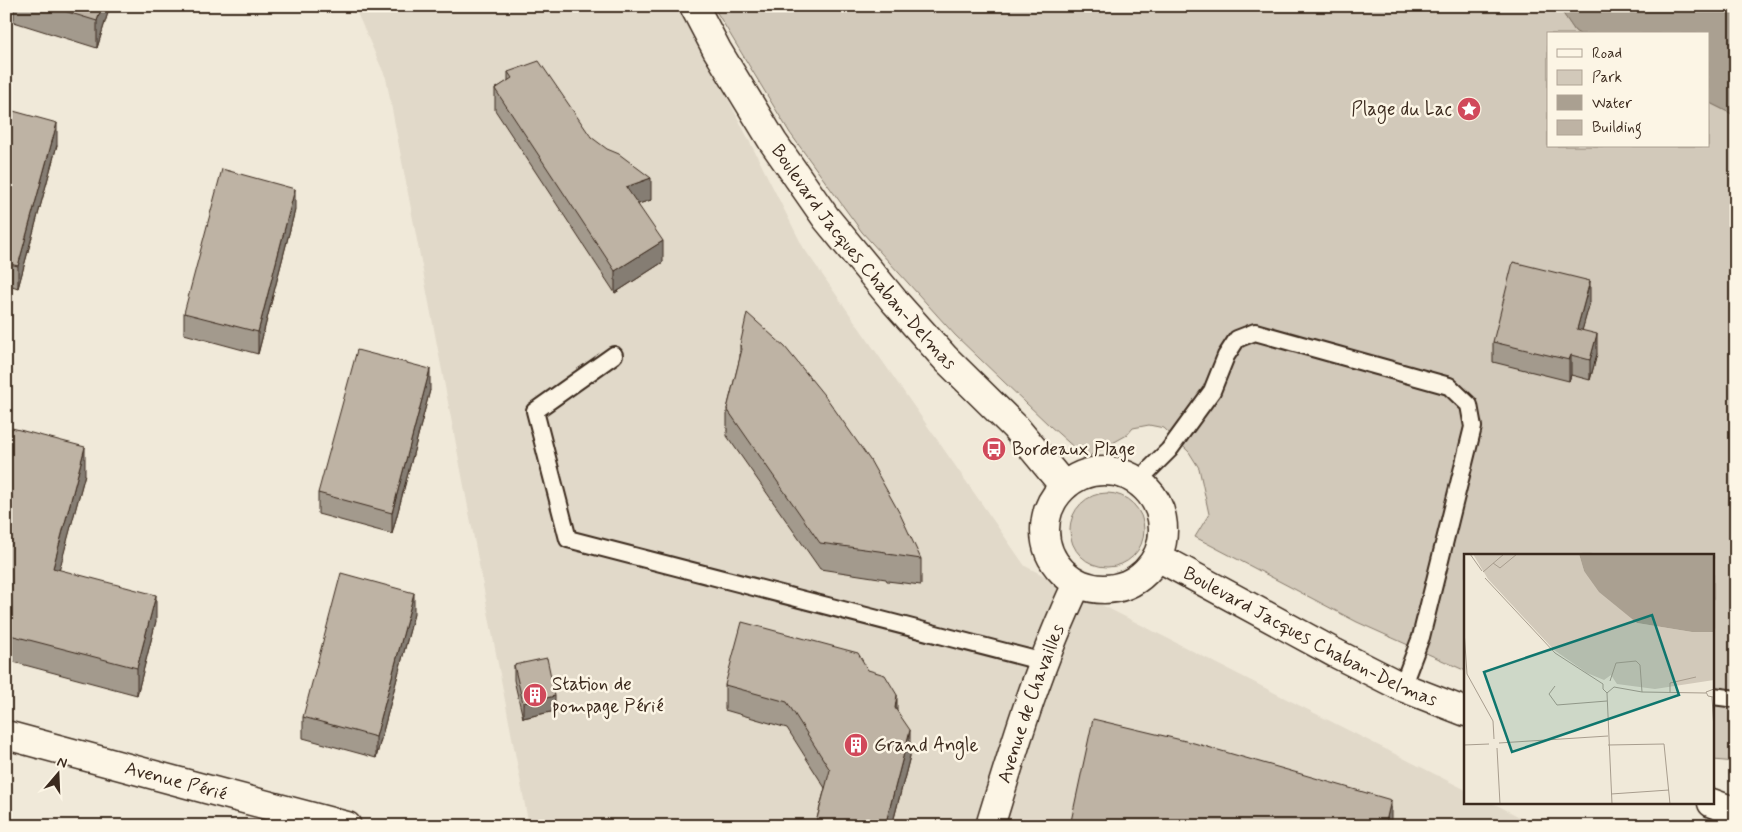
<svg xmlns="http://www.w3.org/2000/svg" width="1742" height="832" font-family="Mynerve,sans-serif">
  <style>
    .built { fill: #e1d9c9 }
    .green { fill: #d2c9ba; stroke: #867a6c }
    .water { fill: #aaa091; stroke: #7e7163 }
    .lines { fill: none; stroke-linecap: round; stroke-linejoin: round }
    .lane-casing { stroke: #3b2a1e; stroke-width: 20 }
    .street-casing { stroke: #3b2a1e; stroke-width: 31 }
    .secondary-casing { stroke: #3b2a1e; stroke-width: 31 }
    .lane { stroke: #fcf5e5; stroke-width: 16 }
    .street { stroke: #fcf5e5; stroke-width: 28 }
    .secondary { stroke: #fcf5e5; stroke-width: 28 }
    .wall { fill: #a39a8d; stroke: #3b2a1e }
    .shaded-wall { fill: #857d73; stroke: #3b2a1e }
    .building { fill: #beb3a4; stroke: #3b2a1e }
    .labels { text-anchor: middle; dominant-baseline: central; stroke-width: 5; stroke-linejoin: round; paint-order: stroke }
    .poi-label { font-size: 19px; fill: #3b2a1e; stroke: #fcf5e5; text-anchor: start }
    .street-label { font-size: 19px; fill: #3b2a1e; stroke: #fcf5e5 }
    .inset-road { fill: none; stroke: #a89d8e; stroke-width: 1 }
    .view { fill: #0f766e; fill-opacity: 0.15; stroke: #0f766e; stroke-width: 2.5 }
    .inset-edge { fill: none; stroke: #3b2a1e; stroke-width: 2.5 }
  </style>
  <rect width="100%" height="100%" fill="#f0e9d9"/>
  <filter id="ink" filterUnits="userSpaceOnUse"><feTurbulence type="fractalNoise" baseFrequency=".02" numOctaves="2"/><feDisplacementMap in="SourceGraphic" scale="10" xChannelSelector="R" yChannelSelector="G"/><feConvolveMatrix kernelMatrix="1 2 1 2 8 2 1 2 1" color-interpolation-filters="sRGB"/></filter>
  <g filter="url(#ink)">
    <path class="built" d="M354 6H681L803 247 1025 566 1466 790V803H1493L1537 826H529L386 78Z"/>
    <path class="green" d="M713 6H1558L1575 31 1580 34H1548V146H1708V102L1736 116V762L1713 760V556H1466V671L1357 622 1195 537 1209 514 1199 468 1189 452 1164 428 1149 425 1133 428 1127 435 1086 458 1050 426 955 335 862 232 790 133Z
      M1070 530a37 37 0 1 1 74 0a37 37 0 1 1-74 0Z"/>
    <path class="water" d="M1558 6H1736V116L1708 102V34H1580L1575 31Z"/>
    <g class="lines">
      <g class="lane-casing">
        <path id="lane" d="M614 355 535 411 568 539 1044 662
          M1138 481 1169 450 1212 391 1226 356 1237 339 1255 332 1449 386 1469 405 1473 427 1421 637 1402 687
          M1713 696 1736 699"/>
      </g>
      <g class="street-casing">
        <g id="street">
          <path id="s1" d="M6 735 206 789 347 826"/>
          <path id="s2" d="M990 826C1015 744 1040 661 1077 584"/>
        </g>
      </g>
      <g class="secondary-casing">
        <g id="secondary">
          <path id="s3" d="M694 6 717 50 773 142 826 218 895 302 945 358 1015 427 1064 486"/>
          <circle cx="1104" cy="530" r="59"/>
          <path id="s4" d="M1158 557 1335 653 1402 687 1466 712"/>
          <path d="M1712 803 1736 812"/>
        </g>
      </g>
      <use href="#lane" class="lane"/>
      <use href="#street" class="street"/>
      <use href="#secondary" class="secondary"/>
    </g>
    <path class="wall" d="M14 6H110L97 48 14 22Z
      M508 72 591 137 651 200 638 204 663 262 615 293 495 110V89L508 81Z
      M6 109 57 145 18 288 6 284Z
      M295 210 258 354 184 334V313Z
      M1590 302 1582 330 1597 354 1590 380 1571 375 1569 381 1493 362V342Z
      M740 345 921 559V585L887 581 886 579 820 569 727 436V409L740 358Z
      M430 390 392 534 318 514V493Z
      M6 448 85 474 59 570 156 621 137 695 6 660Z
      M414 614 376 758 303 738V717Z
      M514 665 555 711 523 718 514 680Z
      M868 670 897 711 910 756 892 826H815L825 788 787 728 725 710V685Z"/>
    <path class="shaded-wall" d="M102 6H110L97 48V21Z
      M443 6H451L443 10Z
      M57 123V145L18 288V266Z
      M651 178V200L626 208V187Z
      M295 189V210L258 354V332Z
      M663 241V262L615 293V271Z
      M1590 281V302L1577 349V329Z
      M1597 334V354L1590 380V360Z
      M1571 355V375L1569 381V360Z
      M430 369V390L392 534V513Z
      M85 447V474L53 594V568Z
      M414 593V614L376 758V737Z
      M156 595V621L137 695V668Z
      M897 695V721L895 708Z
      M555 696V711L523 718V703Z
      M910 730V756L892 826H885Z
      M1391 800V826H1385Z"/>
    <path class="building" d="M48 6H102L97 21Z
      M539 61 591 137 607 149 619 154 651 178 626 187 663 241 615 271 495 89 512 78 508 72Z
      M6 109 57 123 18 266 6 263Z
      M222 169 295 189 258 332 184 313Z
      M1513 262 1590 281 1577 329 1597 334 1590 360 1571 355 1569 360 1493 342Z
      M747 313 785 347 828 400 870 460 900 514 921 559 887 554 886 552 820 543 727 409 742 349 740 345Z
      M357 350 430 369 392 513 318 493Z
      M12 428 85 447 53 568 156 595 137 668 6 634V448Z
      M341 573 414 593 376 737 303 717Z
      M742 622 858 653 868 670 885 675 897 695 895 708 910 730 885 826H815L830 770 787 702 725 685Z
      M547 658 555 696 523 703 514 665Z
      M1093 719 1194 743 1391 800 1385 826H1070Z"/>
  </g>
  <defs>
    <g id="sight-disc" transform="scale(1.25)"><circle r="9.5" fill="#d1495b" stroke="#fcf5e5"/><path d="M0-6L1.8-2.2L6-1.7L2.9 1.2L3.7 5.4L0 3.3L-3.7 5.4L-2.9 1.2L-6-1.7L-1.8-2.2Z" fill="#fff"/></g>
    <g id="bus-disc" transform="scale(1.25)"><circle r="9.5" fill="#d1495b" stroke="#fcf5e5"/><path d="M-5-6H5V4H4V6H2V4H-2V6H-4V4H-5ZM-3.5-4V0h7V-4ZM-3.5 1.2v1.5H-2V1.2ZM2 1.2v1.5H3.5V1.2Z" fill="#fff"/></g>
    <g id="building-disc" transform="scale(1.25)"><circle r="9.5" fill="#d1495b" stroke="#fcf5e5"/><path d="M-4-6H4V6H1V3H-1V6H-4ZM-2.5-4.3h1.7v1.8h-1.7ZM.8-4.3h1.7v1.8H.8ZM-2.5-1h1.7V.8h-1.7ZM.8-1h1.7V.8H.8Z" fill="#fff"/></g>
  </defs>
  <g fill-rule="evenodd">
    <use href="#sight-disc" x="1469" y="109"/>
    <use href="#bus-disc" x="994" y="449"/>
    <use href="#building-disc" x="535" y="695"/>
    <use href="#building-disc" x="856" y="745"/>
  </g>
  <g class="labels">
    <g class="poi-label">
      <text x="1452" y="109" text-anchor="end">Plage du Lac</text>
      <text x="1012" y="449">Bordeaux Plage</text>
      <text x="552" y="684">Station de<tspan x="552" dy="22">pompage Périé</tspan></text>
      <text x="874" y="745">Grand Angle</text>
    </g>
    <g class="street-label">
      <text stroke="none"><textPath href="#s3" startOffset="304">Boulevard Jacques Chaban-Delmas</textPath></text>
      <text stroke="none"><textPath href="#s4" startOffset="172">Boulevard Jacques Chaban-Delmas</textPath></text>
      <text stroke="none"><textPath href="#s2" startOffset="129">Avenue de Chavailles</textPath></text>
      <text stroke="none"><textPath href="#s1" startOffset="176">Avenue Périé</textPath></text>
    </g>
  </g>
  <g transform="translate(1464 554)">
    <rect width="250" height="250" fill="#f0e9d9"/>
    <path d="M9 0H115L120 17 173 69 228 78H250V126L191 135 153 130 147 121 140 126 123 119 90 96 24 25Z" fill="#d2c9ba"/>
    <path d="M115 0H250V78H228L173 69 135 38 120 17Z" fill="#aaa091"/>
    <path class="inset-road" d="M6 0 18 17M29 9 36 14 53 0M19 18 40 0M21 24 91 99 139 130M0 76 3 120 29 167 30 185M146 127 152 109 172 107 176 111 178 138M139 130V135L143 139 150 133M91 132 85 140 93 151 143 147M150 133 178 138 242 139M143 139 148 250M206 139V129L232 123M248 143 250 176M249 143 244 142 242 138 250 135M35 189 144 182M0 191 25 190M144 191 200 190 206 250M33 194 36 250M147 240 205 236"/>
    <path class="view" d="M188 61 215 141 48 198 20 118Z"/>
    <rect width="250" height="250" class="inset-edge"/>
  </g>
  <rect width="1742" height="832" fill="none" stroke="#fcf5e5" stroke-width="25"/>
  <rect x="12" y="12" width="1717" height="807" fill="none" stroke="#3b2a1e" stroke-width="2" filter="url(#ink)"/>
  <rect x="1547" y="32" width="162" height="115" fill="#fcf5e5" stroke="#afa495"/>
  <rect x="1557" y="49" width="25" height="8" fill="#fcf5e5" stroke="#afa495"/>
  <text x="1592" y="58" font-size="15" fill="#3b2a1e">Road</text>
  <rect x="1557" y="70" width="25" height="15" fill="#d2c9ba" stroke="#afa495"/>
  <text x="1592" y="82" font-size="15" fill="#3b2a1e">Park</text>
  <rect x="1557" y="95" width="25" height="15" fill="#aaa091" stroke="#afa495"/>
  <text x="1592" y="108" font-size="15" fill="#3b2a1e">Water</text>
  <rect x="1557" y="120" width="25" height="15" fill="#beb3a4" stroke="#afa495"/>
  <text x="1592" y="132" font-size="15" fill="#3b2a1e">Building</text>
  <g transform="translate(58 774) rotate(19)" stroke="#fcf5e5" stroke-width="4" paint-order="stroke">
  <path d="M0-4L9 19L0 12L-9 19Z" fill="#3b2a1e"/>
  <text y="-8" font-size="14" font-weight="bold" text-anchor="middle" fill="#3b2a1e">N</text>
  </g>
</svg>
